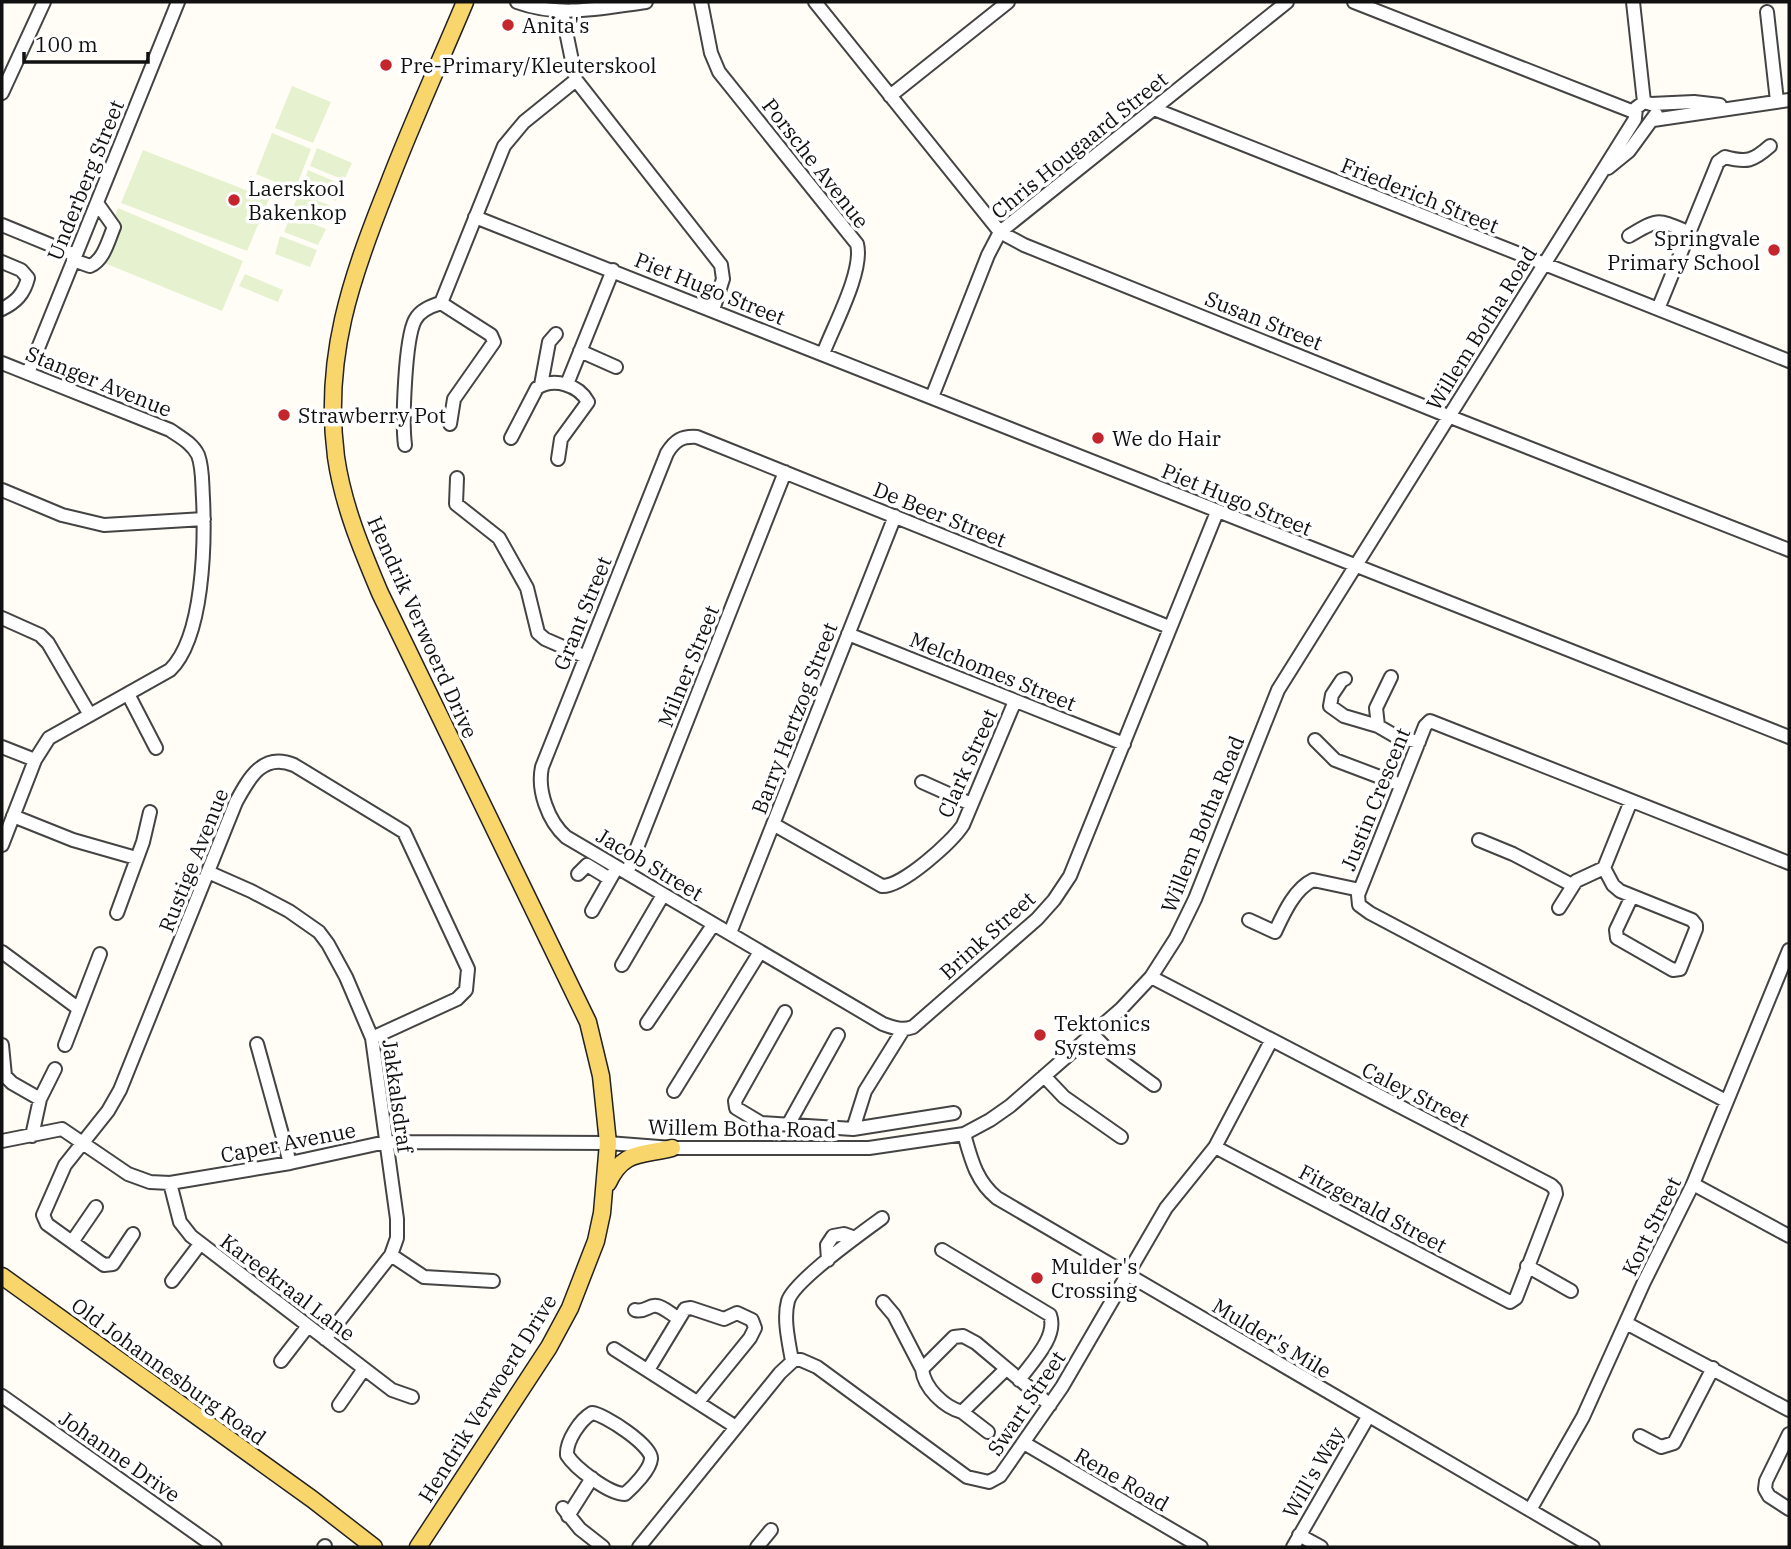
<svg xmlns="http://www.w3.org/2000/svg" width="1791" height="1549" font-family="'IBM Plex Serif',serif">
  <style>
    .pitch { fill: #e6f2cf }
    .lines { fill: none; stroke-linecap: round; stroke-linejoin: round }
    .minor-casing { stroke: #444; stroke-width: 16 }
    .major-casing { stroke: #222; stroke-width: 19 }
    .minor { stroke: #fff; stroke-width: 12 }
    .major { stroke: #f9d66b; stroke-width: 16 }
    .poi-dot { fill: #c4262e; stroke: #fff; stroke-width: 2.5 }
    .labels { text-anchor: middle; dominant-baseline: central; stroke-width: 7; stroke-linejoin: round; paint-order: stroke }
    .poi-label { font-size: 21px; fill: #111; stroke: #fff; text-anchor: start }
    .street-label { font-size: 21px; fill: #111; stroke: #fff }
  </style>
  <rect width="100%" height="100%" fill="#fffdf5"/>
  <path class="pitch" d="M292 86 331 102 313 143 275 128Z
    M272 133 311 149 295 190 256 174Z
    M317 148 352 163 344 180 310 166Z
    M143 150 269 199 247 251 121 203Z
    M308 170 343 185 336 201 302 188Z
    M299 193 334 207 327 224 292 210Z
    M118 208 243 261 222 311 97 260Z
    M291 215 326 229 318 245 284 232Z
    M280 236 317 250 310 267 275 254Z
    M245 274 283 290 278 302 239 286Z"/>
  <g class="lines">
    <g class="minor-casing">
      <path id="minor" d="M517 2C561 18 601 8 646 2
        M701 2 711 53 719 72 857 244C864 271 833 327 823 354
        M815 2 1000 232 1024 245 1448 416 1789 550
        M1354 2 1634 112
        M1633 2 1644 102
        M562 12 576 80 721 265 723 279 713 310
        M1767 12 1777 101
        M2 93 44 2
        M890 96 1008 2
        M1154 109 1789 361
        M1635 118 1636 108 1644 102 1651 104 1694 102 1720 105
        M1653 120 1789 100
        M1608 168 1629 151 1656 114
        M475 217 1789 737
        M2 225 75 255
        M1629 236C1659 218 1657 219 1688 232
        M73 260 90 266C104 260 108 241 114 227L97 203
        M2 262 21 270 28 278C24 294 16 302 2 309
        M1658 309 1718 162 1725 157C1747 163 1753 161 1770 146
        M580 351 616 367
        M2 363 170 430C180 437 192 443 198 455 203 468 202 484 203 498 205 542 204 637 170 670L49 738 35 760 2 845
        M28 373 178 2
        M567 384 613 270
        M541 385 549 342 556 334
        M932 397 988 255 1000 232 1287 2
        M450 424 454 399 494 342 491 335 441 303 504 146 524 122 576 80
        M511 438 537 388C554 377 579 385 588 402L561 439 558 459
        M405 445C402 422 405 339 415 320 420 310 431 306 441 303
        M457 478 456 504 499 538 527 588 538 633 545 639 586 657
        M2 490 62 515 104 525 204 519
        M2 618 40 635 48 643 90 715
        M1169 627 697 437C682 436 675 440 667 453L542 767C537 790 548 821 566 837L883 1024C894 1028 902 1031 913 1027L1037 919 1054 900 1070 876 1217 512
        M848 634 1124 744
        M1391 677 1376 708 1378 726 1397 737 1419 742
        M1345 679 1342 680 1332 695 1330 706 1344 716 1378 726
        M128 694 156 748
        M1315 740 1335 760 1401 785
        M2 747 35 760
        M922 782 971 804
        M13 816 73 840 136 858
        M773 824 882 886C902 887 952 842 963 825L1015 701
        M1479 840 1513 854 1572 885
        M1604 868 1613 885 1620 891 1692 920 1696 925V929L1680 969 1673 970 1617 938 1616 930 1632 896
        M1604 868 1631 801
        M208 872 251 891 289 911 319 932 328 944 346 977 372 1038 397 1219V1238L391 1255 325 1339
        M627 873 785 472
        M578 874 587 865 610 879
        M1559 908 1576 881 1604 868
        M592 911 617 867
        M117 913 143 842 150 812
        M1249 920 1275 932C1283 915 1294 889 1313 880L1360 890
        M730 933 895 516
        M2 952 79 1009
        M622 965 663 895
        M1151 977 1551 1185 1555 1189 1556 1194 1516 1298 1510 1302 1215 1147
        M785 1012 735 1101 736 1108 761 1123 853 1129 954 1113
        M647 1023 713 925
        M1092 1034 1113 1055 1154 1085
        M257 1044 290 1163
        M2 1045 5 1076 12 1083 40 1099
        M65 1045 100 954
        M1044 1076 1064 1097 1121 1137
        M674 1091 760 952
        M1726 1101 1370 913 1359 905 1358 895 1425 726 1430 721 1789 863
        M788 1125 838 1035
        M853 1129 865 1091 903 1030
        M964 1134C971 1159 976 1181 997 1198L1593 1547
        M32 1136 40 1099 55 1069
        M2 1141 62 1129 128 1174 150 1182 170 1183 290 1163 386 1142 608 1143 672 1148H869L964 1134 990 1120 1010 1106 1121 1009 1151 977 1176 938 1195 899 1278 690 1635 119
        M170 1183 180 1222 191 1236 392 1390 412 1397
        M1693 1184 1789 1236
        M133 1234 113 1264 104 1265 47 1224 43 1215 65 1165 108 1111 120 1090 236 802C249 778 263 752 294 765L404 832 468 969 466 990 457 999 372 1038
        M72 1242 96 1207
        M942 1250 1050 1315C1058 1337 1031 1363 1019 1380
        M391 1255 424 1277 493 1281
        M828 1260 827 1245 833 1236 844 1234 855 1238
        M1527 1266 1571 1291
        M172 1281 200 1244
        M883 1302 894 1315 922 1369C924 1388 944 1407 962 1412L1006 1369
        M635 1310C645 1313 649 1304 657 1306 664 1307 672 1315 678 1318
        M1626 1323 1789 1410
        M614 1349 736 1427
        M281 1361 308 1326
        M792 1361C789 1343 783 1319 788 1301 793 1282 864 1231 882 1218
        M922 1369 954 1337 963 1336 976 1343 1050 1405
        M648 1370 685 1309 691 1308 724 1319 737 1313 752 1320 755 1328 750 1338 698 1402
        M2 1396 215 1547
        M339 1405 364 1369
        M962 1412 988 1432
        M592 1413C604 1414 653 1446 651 1459 650 1470 633 1487 625 1494 609 1494 575 1468 567 1455 566 1441 580 1420 592 1413Z
        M1789 1434 1766 1481 1765 1489 1769 1496 1789 1509
        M1640 1436 1661 1447 1674 1443 1713 1368
        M1024 1443 1201 1547
        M563 1508 580 1529 603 1547
        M1530 1510 1583 1417 1644 1282 1693 1184 1789 950
        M568 1516 592 1478
        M1299 1535 1321 1547
        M324 1547 325 1546
        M639 1547 780 1373 794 1360H801L817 1367 967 1477 989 1482 1000 1476 1062 1387 1166 1208 1215 1147 1271 1041
        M757 1547 771 1530
        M1293 1547 1368 1417"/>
    </g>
    <g class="major-casing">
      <path id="major" d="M608 1183C623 1150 641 1156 672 1148
        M2 1276 312 1499 374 1547
        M418 1547 549 1347 570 1308 596 1241 602 1213 608 1143 601 1076 588 1022 380 593C361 548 343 505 336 457 323 358 351 278 387 188 411 125 439 64 465 2"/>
    </g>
    <use href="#minor" class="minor"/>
    <use href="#major" class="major"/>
  </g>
  <g class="poi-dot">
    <circle cx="508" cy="25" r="7"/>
    <circle cx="386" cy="65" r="7"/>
    <circle cx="234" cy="200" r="7"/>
    <circle cx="1774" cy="250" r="7"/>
    <circle cx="284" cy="415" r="7"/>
    <circle cx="1098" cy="438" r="7"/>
    <circle cx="1040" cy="1035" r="7"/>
    <circle cx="1037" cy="1278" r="7"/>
  </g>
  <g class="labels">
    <g class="poi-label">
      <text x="522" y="25">Anita's</text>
      <text x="400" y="65">Pre-Primary/Kleuterskool</text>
      <text x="248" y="188">Laerskool<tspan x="248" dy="24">Bakenkop</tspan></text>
      <text x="1760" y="238" text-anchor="end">Springvale<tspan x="1760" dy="24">Primary School</tspan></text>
      <text x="298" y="415">Strawberry Pot</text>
      <text x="1112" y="438">We do Hair</text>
      <text x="1054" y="1023">Tektonics<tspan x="1054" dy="24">Systems</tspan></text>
      <text x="1051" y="1266">Mulder's<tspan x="1051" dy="24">Crossing</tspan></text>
    </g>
    <g class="street-label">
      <text transform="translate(1079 145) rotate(-39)">Chris Hougaard Street</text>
      <text transform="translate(816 163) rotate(52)">Porsche Avenue</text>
      <text transform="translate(85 180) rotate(-68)">Underberg Street</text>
      <text transform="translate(1420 195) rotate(22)">Friederich Street</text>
      <text transform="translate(710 288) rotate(22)">Piet Hugo Street</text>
      <text transform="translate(1264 320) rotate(22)">Susan Street</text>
      <text transform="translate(1481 328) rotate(-58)">Willem Botha Road</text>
      <text transform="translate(99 381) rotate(22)">Stanger Avenue</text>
      <text transform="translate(1237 499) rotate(22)">Piet Hugo Street</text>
      <text transform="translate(940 514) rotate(22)">De Beer Street</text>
      <text transform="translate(582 613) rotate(-68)">Grant Street</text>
      <text transform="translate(423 627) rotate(66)">Hendrik Verwoerd Drive</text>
      <text transform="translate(688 666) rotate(-68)">Milner Street</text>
      <text transform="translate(993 671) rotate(22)">Melchomes Street</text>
      <text transform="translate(794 718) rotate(-69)">Barry Hertzog Street</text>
      <text transform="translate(967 763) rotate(-66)">Clark Street</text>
      <text transform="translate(1375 799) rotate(-68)">Justin Crescent</text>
      <text transform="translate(1202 824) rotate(-68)">Willem Botha Road</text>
      <text transform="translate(193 860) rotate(-68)">Rustige Avenue</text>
      <text transform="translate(650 864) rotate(31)">Jacob Street</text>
      <text transform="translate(987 935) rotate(-42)">Brink Street</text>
      <text transform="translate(1416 1094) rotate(27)">Caley Street</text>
      <text transform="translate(398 1096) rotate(82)">Jakkalsdraf</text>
      <text transform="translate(742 1128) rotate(1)">Willem Botha Road</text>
      <text transform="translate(288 1142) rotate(-11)">Caper Avenue</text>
      <text transform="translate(1373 1208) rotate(28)">Fitzgerald Street</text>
      <text transform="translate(1651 1226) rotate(-64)">Kort Street</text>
      <text transform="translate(288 1287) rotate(37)">Kareekraal Lane</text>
      <text transform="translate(1272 1338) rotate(31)">Mulder's Mile</text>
      <text transform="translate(169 1371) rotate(36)">Old Johannesburg Road</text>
      <text transform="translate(487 1398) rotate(-58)">Hendrik Verwoerd Drive</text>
      <text transform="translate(1026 1403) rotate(-56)">Swart Street</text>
      <text transform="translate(120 1456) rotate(35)">Johanne Drive</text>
      <text transform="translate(1313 1472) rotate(-60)">Will's Way</text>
      <text transform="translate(1122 1479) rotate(30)">Rene Road</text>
    </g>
  </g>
  <rect width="1791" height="1549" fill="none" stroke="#111111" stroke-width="7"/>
  <path d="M24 52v10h124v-10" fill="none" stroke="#111111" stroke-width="3.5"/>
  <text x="35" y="52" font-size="21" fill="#111111" stroke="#ffffff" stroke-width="5" paint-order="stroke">100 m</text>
</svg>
